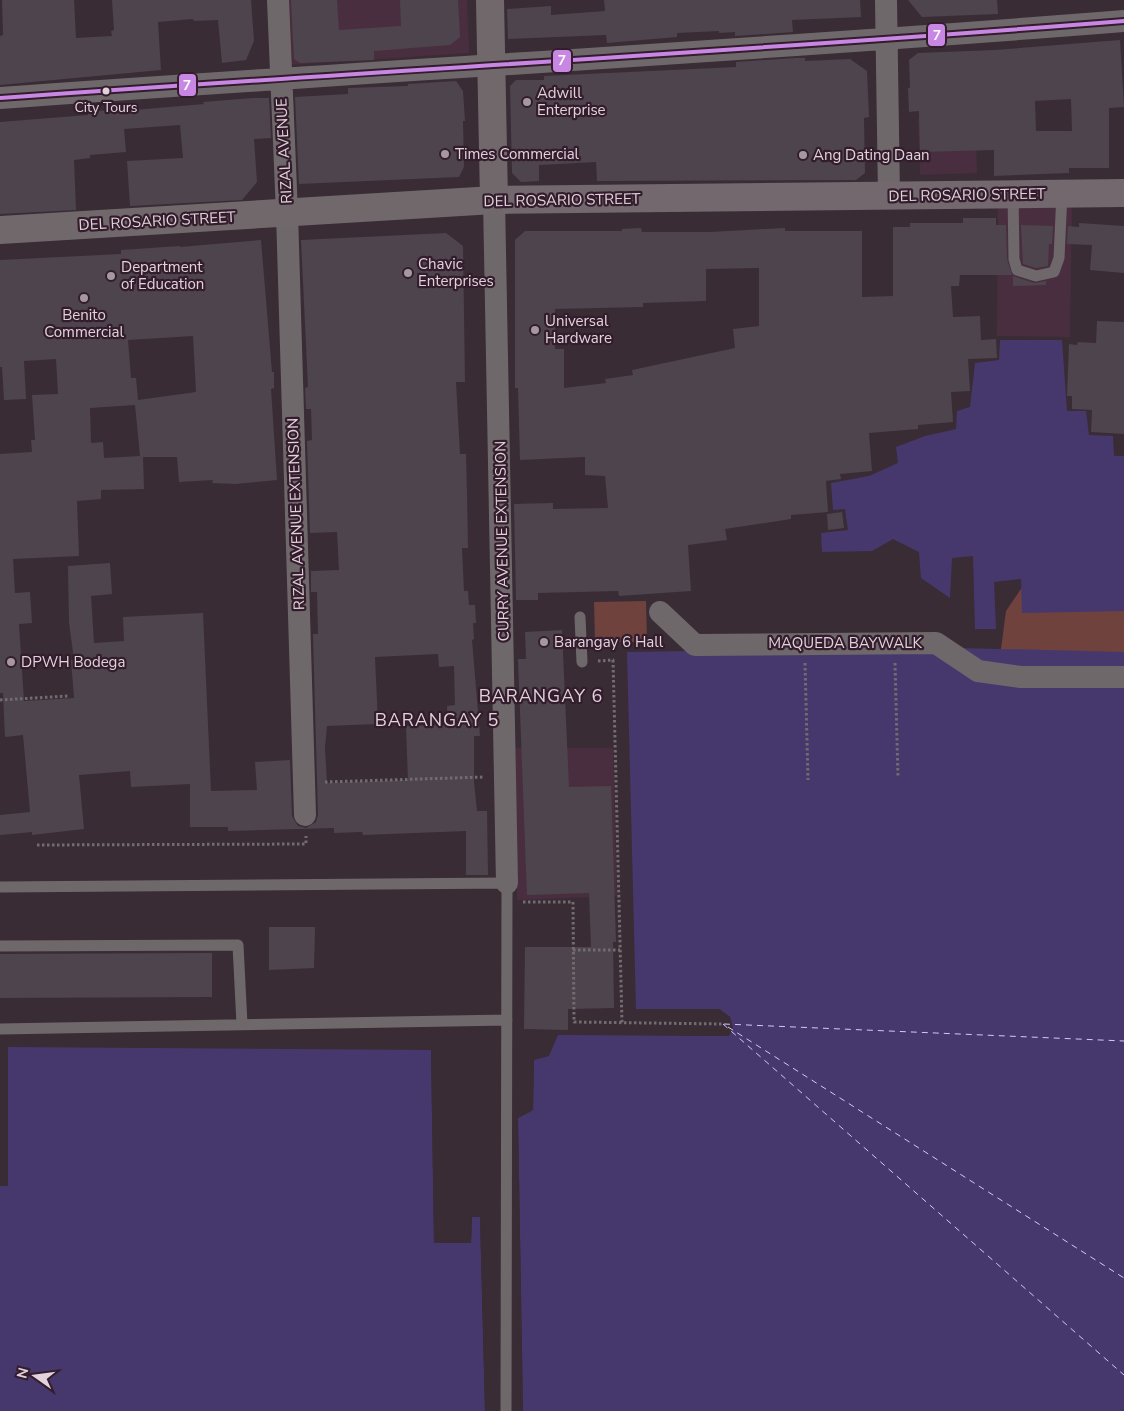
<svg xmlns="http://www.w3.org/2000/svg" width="1124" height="1411" font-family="'Nunito Sans',sans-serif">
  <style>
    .built { fill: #492e3f }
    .green { fill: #6f423e }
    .water { fill: #46386d }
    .pier { fill: #392c35 }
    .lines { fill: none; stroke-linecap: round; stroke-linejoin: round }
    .ferry { stroke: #d1c8ff; stroke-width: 1; stroke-dasharray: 6 5; stroke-linecap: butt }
    .building { fill: #4e444e; fill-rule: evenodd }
    .path { stroke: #726c6f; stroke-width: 3; stroke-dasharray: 2.5 2.5; stroke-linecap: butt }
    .lane { stroke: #6f686b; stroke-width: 11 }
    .street { stroke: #6f686b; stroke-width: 22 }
    .secondary { stroke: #72686d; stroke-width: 28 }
    .primary { stroke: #71686c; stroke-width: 28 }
    .bus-1-casing { stroke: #331d2c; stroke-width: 8 }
    .bus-1 { stroke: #c787e3; stroke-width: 4 }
    .bus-dot { fill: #e1d2dc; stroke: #331d2c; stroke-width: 2 }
    .poi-dot { fill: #a698a2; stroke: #331d2c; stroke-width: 2 }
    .labels { text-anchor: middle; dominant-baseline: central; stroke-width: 4.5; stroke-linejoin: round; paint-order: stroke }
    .bus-label { font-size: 14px; fill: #e1d2dc; stroke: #331d2c }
    .poi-label { font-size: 15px; fill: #e1d2dc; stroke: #331d2c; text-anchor: start }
    .street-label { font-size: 15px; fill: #e1d2dc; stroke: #331d2c }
    .quarter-label { font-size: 18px; letter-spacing: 1px; fill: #e1d2dc; stroke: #331d2c }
    .line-badge { stroke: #331d2c; stroke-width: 2 }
    .badge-label { font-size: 14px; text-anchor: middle; font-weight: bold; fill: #fff }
  </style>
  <rect width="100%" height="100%" fill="#392c35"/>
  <path class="built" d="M285 0H467L469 53 288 65Z
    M975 116 977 173 920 175 918 118Z
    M998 199 1072 200 1070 337 997 336Z
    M515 748H613L617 896 517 900Z"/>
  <path class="green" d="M1124 485V666L999 664 1006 611 1067 521Z
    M646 601 647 642H595L594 602Z"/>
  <path class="water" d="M1000 340H1062L1067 411H1086L1089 435 1113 436 1114 456H1124V611L1022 613 1021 579 994 582 996 629H975L973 556 952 558 950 598 921 578 919 552 893 539 872 551 822 552 821 533 848 530 845 509 833 510 831 483 869 476 898 463 896 447 925 436 956 429 957 411 970 407 975 363 999 360Z
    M919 647 1124 652V1411H523L518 1118 533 1110 534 1060 549 1056 558 1035 728 1036 733 1029 730 1017 719 1009H636L627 652Z
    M8 1047 431 1050 434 1243H471L472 1216 480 1217 485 1411H0V1186L8 1185Z"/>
  <path class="pier" d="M636 1009H719L730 1017 733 1029 729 1036 635 1035V1033H727L730 1029 728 1018 718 1011H636Z
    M6 1047H8V1186H0V1183H6Z
    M431 1050H434L437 1241 469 1240 470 1215 481 1214 483 1216 487 1411H485L480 1217H472L471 1243H434Z
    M534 1057 533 1110 518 1118 523 1411H521L516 1118 531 1109V1060Z"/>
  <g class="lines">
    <path class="ferry" d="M723 1024 1124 1375
      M724 1024 1124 1041
      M728 1027 1124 1278"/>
  </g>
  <path class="building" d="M2 0H74L76 38 112 36 111 31 114 30 112 0H251L254 41 246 60 222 63 218 20 194 21 193 19 158 22 161 70 0 85V36L3 35Z
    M291 0H337L339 30 401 26 400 0H458L460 37 450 45 374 51V60L300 63 294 59Z
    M604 0H860L861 17 792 20 793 32 735 36V32L719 33V31L677 33V37L607 43 606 35 508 39 507 9 551 6V15L605 11Z
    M908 0H997L998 14 922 17Z
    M1120 40 1124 107 1109 108V168H1069V173L994 176V150L920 152 919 111 909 112 908 88H910L909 60 918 53 995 50ZM1071 99 1072 131H1036L1035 101Z
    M795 58H805V61L850 59 867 71 869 117 864 118 865 173 856 180 597 181 596 162 539 165V181L521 182 512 173 510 86 516 80H544V76L736 67V62Z
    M456 81 463 91 465 121H463L464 167 459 177 299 184 295 97 348 94V88L408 86V84Z
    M253 98H269L271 138 254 139 257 182 242 200 130 206 127 161 183 158 180 125 124 129 126 152 90 155V158L74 160 76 210 0 214V122L88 115V112L122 109V111L204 104 203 102Z
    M963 218H996V225H1006L1007 259 1012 275H960L959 286H951L953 317 980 316 981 340 996 339 997 358 968 359 970 391 951 392 953 422 918 425V429L869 433 872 471 840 474 841 479 826 481 828 512 791 515V519L725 529 727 540 688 545 691 591 619 596 618 591 538 593V600H516L514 504 553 503V509L608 508 605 476 585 475V457L520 460 518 388H515V240L525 231H622V229L641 228 642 232H710L785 228V231H862V297L893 296V227H910V223H963ZM759 268V326L733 329 735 348 632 370 633 375 605 379 606 383 564 388V349H555V309L643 307V303L706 301V269Z
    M1079 223 1124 226V273L1090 270 1092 245 1067 244 1068 226 1079 227Z
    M1021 225 1053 226 1052 244H1049L1048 266 1036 268 1023 264Z
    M446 233 463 246 465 382H456L460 454H466L467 494 468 548H462L464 591H468L469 605H475L476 623H473L474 639 472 640 480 736H474V782L477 811H487L488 875H466V831L363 835 362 832 334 833V828L228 831V827H190V784L131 787 130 771 79 775 84 829 32 835V832L0 835V815L30 812 23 735 5 737 3 693H0V454L32 452 31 440H35L32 395 58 394 56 359 24 361 26 399 4 400 2 367H0V260L121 254V250L180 246V247L261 240 272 372H274V388L271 389 277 480 236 484 212 483 213 480 179 482 177 457H143L144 489 101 490V499L77 501 79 556 13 559 15 593 30 592 32 623 19 624 24 701 74 698 71 660H74L69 622 68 566 110 563 112 594 91 596 94 643 124 641 123 617 203 613 211 791 257 790 255 762 290 760 292 816 298 826 306 828 316 822 318 815 313 634H318L317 592H311V571L339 570 337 532 310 533 307 441 312 440 311 409H306L305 388 308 387 301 240ZM193 336 196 392 138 400 136 378H131L128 340ZM135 405 140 456 104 458 103 442 91 443 90 408ZM438 654 439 667 454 666 455 705 447 706 448 725 406 726 408 780 327 783 325 748 327 726 378 724 375 657Z
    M1013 276 1034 283 1046 281V285L1013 286Z
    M1097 321 1124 322V434L1091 432 1092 410 1072 409V396H1067L1069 344 1077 345 1078 342 1096 343Z
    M842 512 844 528 828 530 827 514Z
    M562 630 569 787 611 786 616 942H613L614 1008 568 1009V1030L524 1029 525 947H591L589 893 527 895 518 659H526L525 632Z
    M269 927H315L314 968 269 970Z
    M212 953V997L0 998V954Z"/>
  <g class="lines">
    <path class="path" d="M598 661 613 660 622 1023
      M805 663 808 780
      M895 663 898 778
      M0 700 68 696
      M325 782 484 777
      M37 845 306 844V836
      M523 902H573L574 1022 723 1024
      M573 950H620"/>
    <path class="lane" d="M1013 194 1014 259 1017 270 1036 276 1054 272 1059 258 1062 193
      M580 617 582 662
      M0 887 507 883 506 1411
      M0 946 238 945 242 1024
      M0 1029 507 1020"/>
    <path class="street" d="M278 0 287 213 305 815
      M886 0 889 196
      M0 98C375 71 750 51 1124 21
      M494 200 507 883
      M660 612 695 645 936 643 978 671 1021 677H1124"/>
    <path class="secondary" d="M494 200 1124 193"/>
    <path class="primary" d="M0 230 494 200 490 0"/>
    <g class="bus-1-casing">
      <path id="bus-1" d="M0 98C375 71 750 51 1124 21"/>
    </g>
    <use href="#bus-1" class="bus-1"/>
  </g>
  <circle class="bus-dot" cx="106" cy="91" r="4.5"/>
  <g class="poi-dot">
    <circle cx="527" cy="102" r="5"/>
    <circle cx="445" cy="154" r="5"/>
    <circle cx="803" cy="155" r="5"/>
    <circle cx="408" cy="273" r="5"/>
    <circle cx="111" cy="276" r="5"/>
    <circle cx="84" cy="298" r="5"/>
    <circle cx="535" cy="330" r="5"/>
    <circle cx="544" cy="642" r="5"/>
    <circle cx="11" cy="662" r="5"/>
  </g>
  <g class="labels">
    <g class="bus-label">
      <text x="106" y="107">City Tours</text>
    </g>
    <g class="poi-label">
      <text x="537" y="93">Adwill<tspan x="537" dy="17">Enterprise</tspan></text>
      <text x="455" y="154">Times Commercial</text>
      <text x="813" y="155">Ang Dating Daan</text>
      <text x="418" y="264">Chavic<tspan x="418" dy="17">Enterprises</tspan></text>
      <text x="121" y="267">Department<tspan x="121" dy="17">of Education</tspan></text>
      <text x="84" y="315" text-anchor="middle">Benito<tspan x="84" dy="17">Commercial</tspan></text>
      <text x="545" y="321">Universal<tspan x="545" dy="17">Hardware</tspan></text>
      <text x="554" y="642">Barangay 6 Hall</text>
      <text x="21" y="662">DPWH Bodega</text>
    </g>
    <g class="street-label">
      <text transform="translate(284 151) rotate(-93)">RIZAL AVENUE</text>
      <text transform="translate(967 195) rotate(-1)">DEL ROSARIO STREET</text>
      <text transform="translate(562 200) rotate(-1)">DEL ROSARIO STREET</text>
      <text transform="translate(157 221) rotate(-3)">DEL ROSARIO STREET</text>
      <text transform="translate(296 514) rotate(-92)">RIZAL AVENUE EXTENSION</text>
      <text transform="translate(502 541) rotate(-91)">CURRY AVENUE EXTENSION</text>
      <text x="845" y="643">MAQUEDA BAYWALK</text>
    </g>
    <g class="quarter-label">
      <text x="541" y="696">BARANGAY 6</text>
      <text x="437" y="720">BARANGAY 5</text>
    </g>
  </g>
  <g class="line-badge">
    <rect x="927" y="23" width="19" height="24" rx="5" fill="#c787e3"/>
    <rect x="552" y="49" width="20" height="24" rx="5" fill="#c787e3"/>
    <rect x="178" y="73" width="19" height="24" rx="5" fill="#c787e3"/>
  </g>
  <g class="badge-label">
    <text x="937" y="40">7</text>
    <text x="562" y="65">7</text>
    <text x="187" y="90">7</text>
  </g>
  <g transform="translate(35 1376) rotate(284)" stroke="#331d2c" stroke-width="4" paint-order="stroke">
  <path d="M0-4L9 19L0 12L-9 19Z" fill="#e1d2dc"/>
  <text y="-8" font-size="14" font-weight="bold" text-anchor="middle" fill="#e1d2dc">N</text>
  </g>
</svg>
